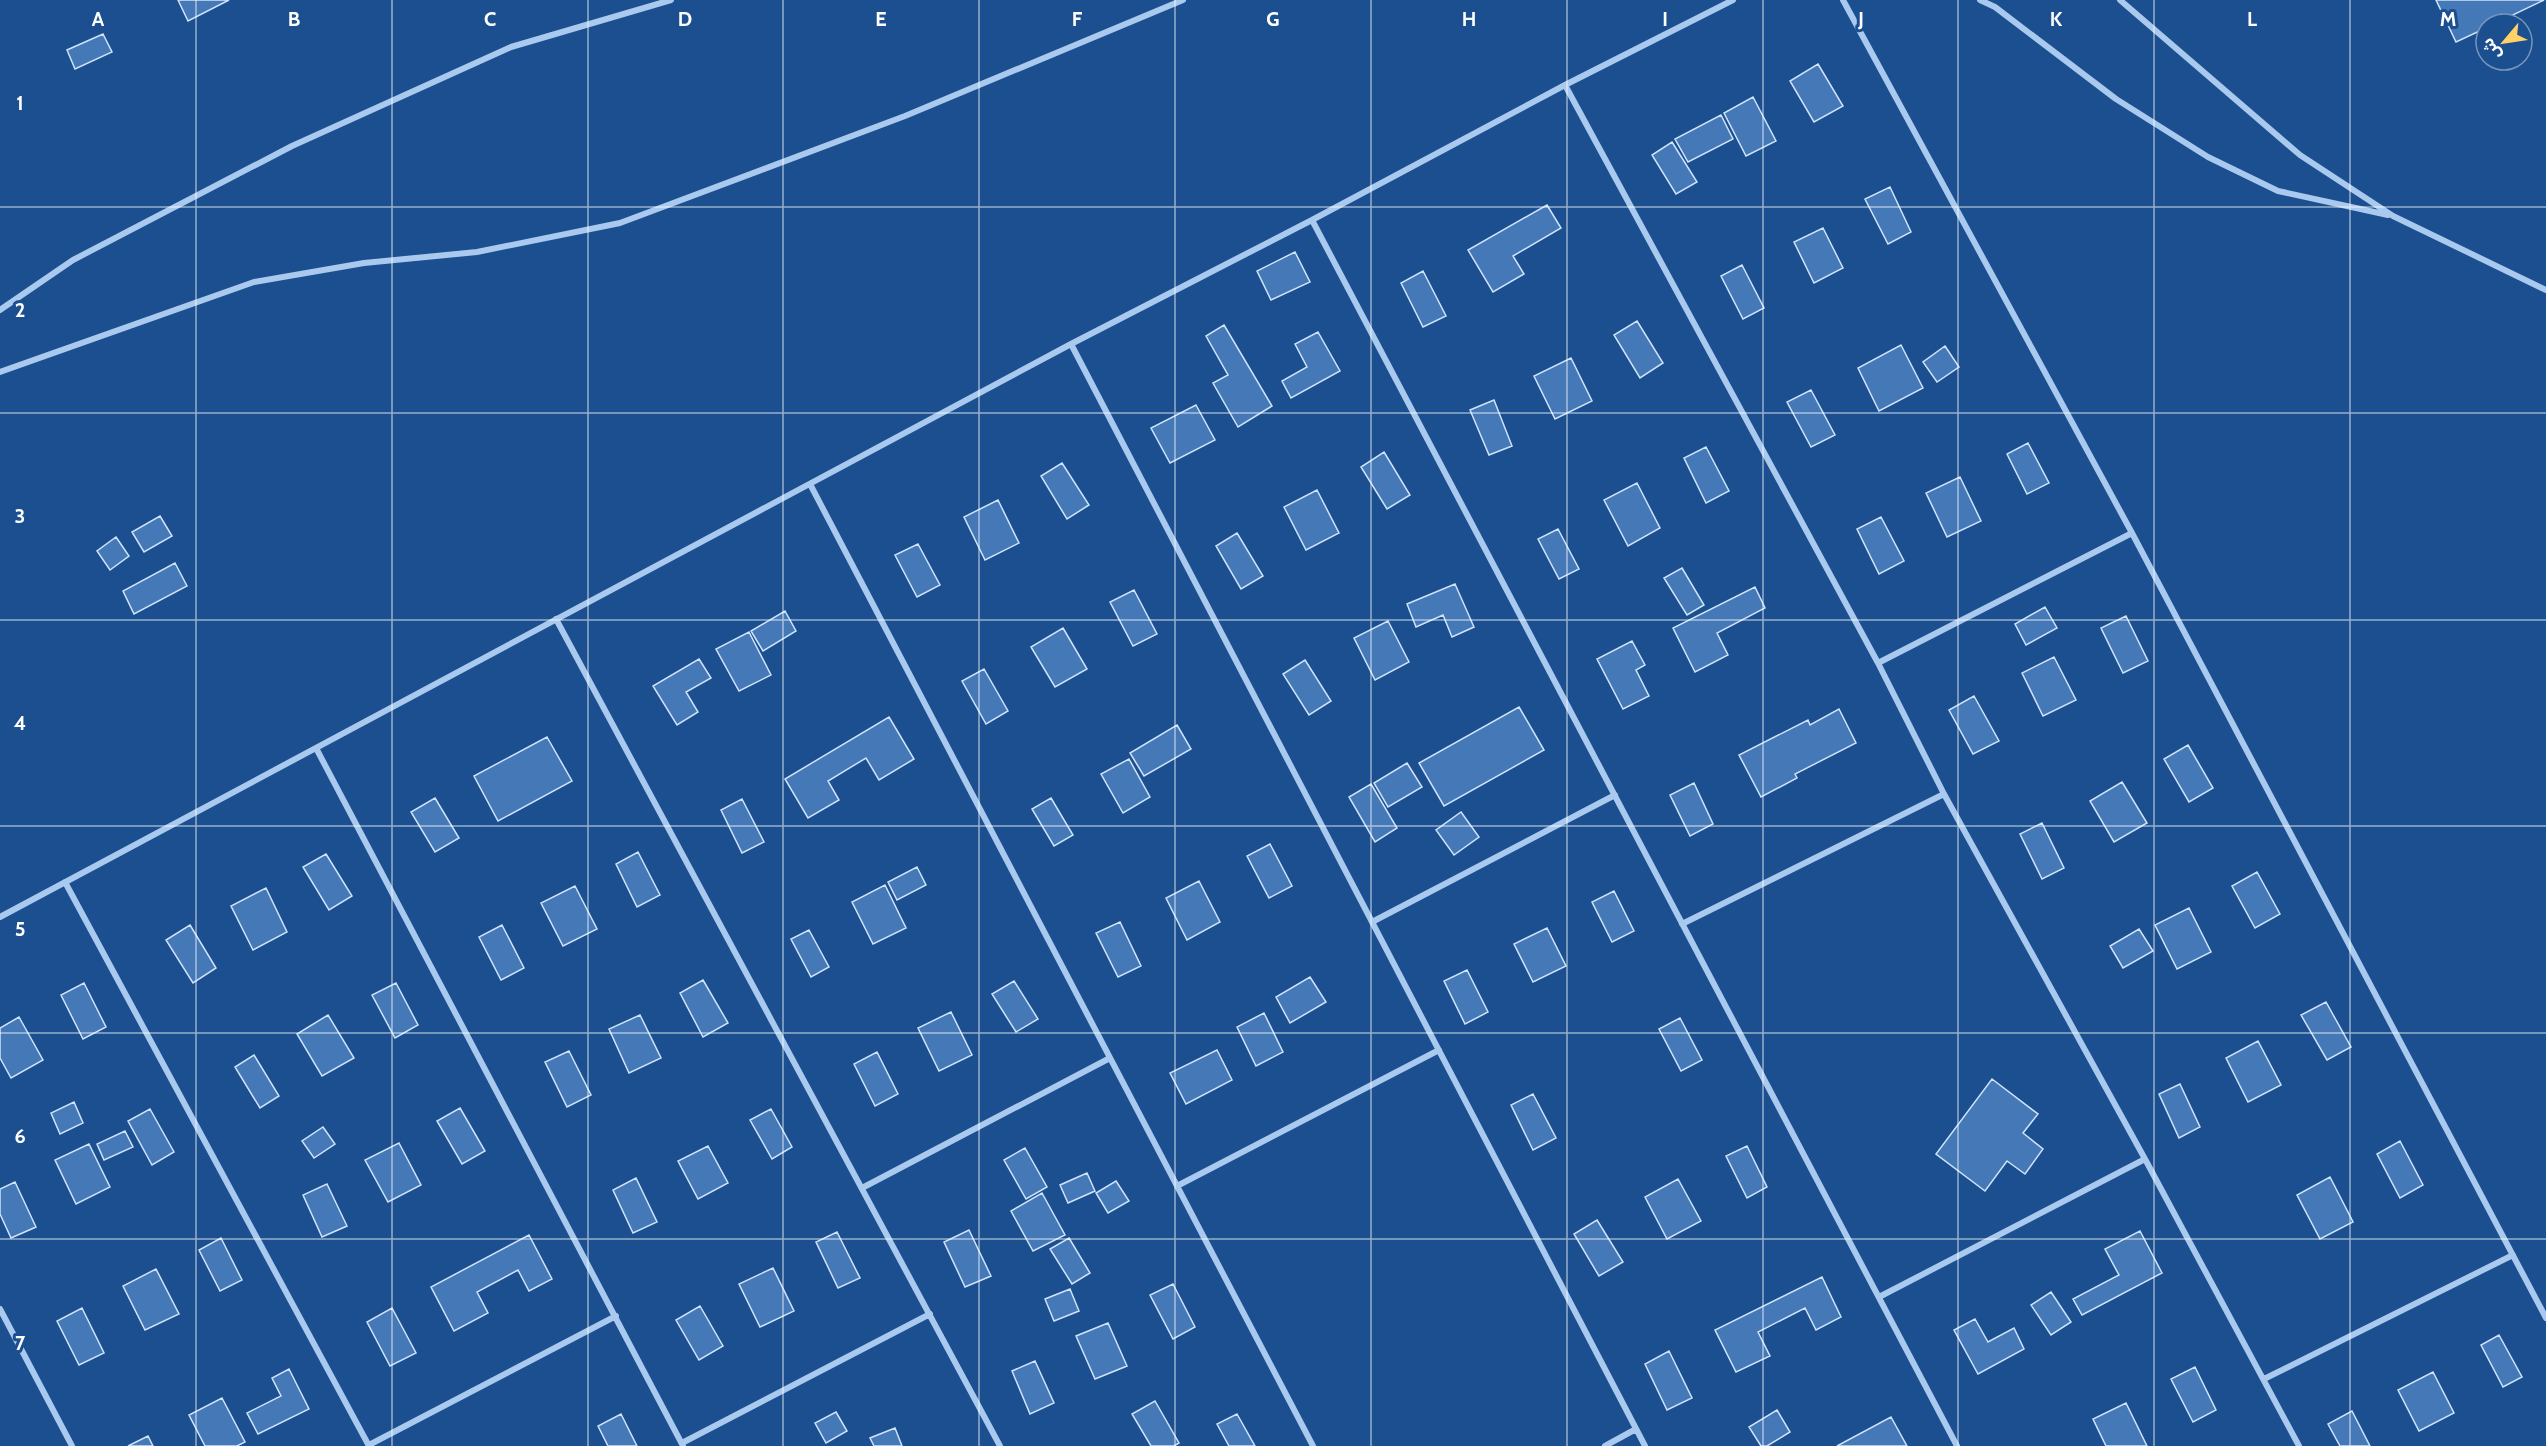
<svg xmlns="http://www.w3.org/2000/svg" width="2546" height="1446" font-family="Cabin,'Noto Sans Arabic',sans-serif">
  <style>
    .building { fill: #4478b7; stroke: #cfe3fa; stroke-width: 1.5 }
    .lines { fill: none; stroke-linecap: round; stroke-linejoin: round }
    .minor { stroke: #a9c9ee; stroke-width: 6 }
    .grid { fill: none; stroke: #fff; stroke-width: 1.5; stroke-opacity: 0.55 }
    .grid-label { font-size: 20px; text-anchor: middle; font-weight: bold; fill: #fff; stroke: #1b4f8f; stroke-width: 6; stroke-linejoin: round; paint-order: stroke }
  </style>
  <rect width="100%" height="100%" fill="#1b4f8f"/>
  <path class="building" d="M178 0H229L188 21Z
    M2436 0H2544L2494 24H2486V28L2456 42Z
    M103 34 112 52 75 69 67 50Z
    M1818 64 1843 106 1814 122 1790 81Z
    M1753 97 1776 141 1746 156 1724 113Z
    M1721 115 1733 139 1688 162 1675 139Z
    M1672 142 1697 182 1676 194 1652 155Z
    M1890 187 1911 232 1888 244 1865 199Z
    M1547 205 1561 228 1513 256 1524 274 1493 292 1468 250Z
    M1823 228 1843 268 1814 283 1794 242Z
    M1295 252 1310 282 1271 300 1257 271Z
    M1742 265 1764 308 1743 319 1721 276Z
    M1423 271 1446 316 1423 327 1401 283Z
    M1637 321 1663 363 1640 378 1614 335Z
    M1224 325 1272 406 1238 427 1213 383 1228 375 1206 336Z
    M1318 332 1340 371 1291 398 1282 381 1307 367 1295 344Z
    M1901 345 1923 388 1879 411 1858 368Z
    M1945 346 1959 367 1937 382 1923 362Z
    M1571 358 1592 401 1555 419 1534 376Z
    M1811 390 1835 435 1811 447 1787 402Z
    M1494 400 1512 446 1489 455 1470 410Z
    M1196 405 1215 440 1170 463 1151 428Z
    M2028 443 2049 483 2027 494 2007 454Z
    M1706 447 1729 491 1706 503 1684 458Z
    M1384 452 1410 495 1387 509 1361 467Z
    M1062 463 1089 505 1067 519 1041 476Z
    M1960 477 1981 521 1947 537 1926 493Z
    M1637 483 1660 528 1628 546 1604 500Z
    M1317 490 1339 533 1306 550 1284 507Z
    M998 500 1019 543 985 560 964 517Z
    M160 516 172 536 144 552 132 532Z
    M1881 517 1904 561 1879 574 1857 529Z
    M1558 529 1579 569 1559 579 1538 539Z
    M1237 533 1263 576 1241 589 1216 546Z
    M116 537 129 556 110 570 97 551Z
    M918 544 940 585 917 597 895 555Z
    M175 563 187 586 134 614 123 591Z
    M1682 568 1704 605 1687 615 1664 578Z
    M1455 584 1474 627 1452 637 1443 615 1416 627 1407 604Z
    M1755 587 1765 608 1717 633 1728 655 1695 672 1673 628Z
    M1134 590 1157 634 1133 646 1110 602Z
    M2045 607 2057 628 2026 645 2015 624Z
    M785 611 796 631 763 651 751 631Z
    M2126 616 2148 661 2123 673 2101 628Z
    M1388 621 1409 662 1375 680 1354 638Z
    M1063 628 1087 669 1055 687 1031 647Z
    M749 632 771 675 739 691 716 649Z
    M1632 641 1645 665 1636 670 1649 696 1623 709 1597 659Z
    M2054 657 2076 700 2043 716 2022 673Z
    M699 659 711 678 686 692 698 712 677 725 653 686Z
    M1305 660 1331 701 1309 715 1283 674Z
    M984 669 1008 711 986 724 962 681Z
    M1974 696 1999 741 1973 754 1949 710Z
    M1519 707 1544 750 1444 806 1419 763Z
    M1839 709 1856 743 1795 774 1797 778 1761 797 1739 755 1808 720 1810 725Z
    M889 717 914 759 879 780 866 758 828 781 839 800 808 818 785 779Z
    M1177 725 1191 749 1144 776 1130 753Z
    M547 737 572 781 498 821 474 776Z
    M2188 745 2213 788 2189 802 2164 759Z
    M1129 759 1150 797 1123 813 1101 774Z
    M1407 763 1422 787 1388 807 1374 783Z
    M2122 782 2147 823 2114 842 2090 801Z
    M1694 783 1713 824 1690 836 1670 795Z
    M1371 784 1397 828 1375 842 1349 797Z
    M435 798 459 838 435 852 411 812Z
    M1051 798 1073 835 1054 846 1032 809Z
    M742 799 764 842 742 853 721 810Z
    M1461 812 1479 837 1454 855 1436 830Z
    M2042 823 2064 868 2042 879 2020 834Z
    M1270 844 1292 886 1269 898 1247 856Z
    M638 852 660 895 637 907 616 864Z
    M326 854 352 896 329 910 303 867Z
    M917 867 926 885 897 900 888 882Z
    M2257 872 2280 914 2255 928 2232 886Z
    M1199 881 1220 922 1187 940 1166 898Z
    M885 885 906 928 873 944 852 902Z
    M575 886 597 929 563 946 541 903Z
    M266 888 287 932 253 950 231 906Z
    M1614 891 1634 931 1612 942 1592 902Z
    M2189 908 2211 952 2177 969 2155 925Z
    M1120 922 1141 966 1118 977 1096 933Z
    M190 925 216 968 193 983 166 940Z
    M502 925 524 968 501 980 479 937Z
    M1547 928 1566 966 1533 982 1514 944Z
    M2139 929 2153 951 2123 968 2110 946Z
    M809 930 829 967 811 977 791 939Z
    M1467 970 1488 1012 1465 1024 1444 981Z
    M1310 977 1326 1002 1290 1023 1276 997Z
    M703 980 728 1023 703 1037 680 993Z
    M1014 981 1038 1019 1016 1032 992 994Z
    M84 983 106 1027 83 1039 61 995Z
    M396 983 418 1025 395 1038 372 995Z
    M2326 1002 2351 1047 2327 1060 2301 1015Z
    M951 1012 972 1055 939 1071 918 1028Z
    M1264 1013 1283 1052 1256 1066 1237 1027Z
    M328 1015 354 1058 322 1076 297 1034Z
    M640 1015 661 1058 629 1073 609 1029Z
    M19 1017 43 1060 11 1078 0 1058V1028Z
    M1680 1018 1702 1060 1681 1071 1659 1029Z
    M2258 1041 2281 1085 2248 1102 2226 1058Z
    M1217 1050 1232 1080 1186 1104 1170 1073Z
    M569 1051 591 1095 567 1107 545 1062Z
    M877 1052 898 1094 875 1106 854 1064Z
    M254 1055 279 1096 260 1108 235 1067Z
    M1992 1079 2038 1114 2023 1133 2043 1149 2025 1174 2007 1161 1985 1191 1936 1154Z
    M2180 1084 2200 1127 2179 1138 2159 1094Z
    M1533 1094 1556 1138 1533 1150 1511 1105Z
    M74 1102 83 1123 60 1134 51 1113Z
    M460 1108 485 1151 462 1164 437 1121Z
    M150 1109 174 1152 152 1165 128 1121Z
    M771 1109 792 1147 772 1159 750 1120Z
    M323 1127 335 1144 314 1158 302 1141Z
    M125 1131 133 1147 104 1160 97 1144Z
    M2400 1141 2423 1185 2400 1198 2377 1154Z
    M399 1143 421 1185 388 1202 365 1160Z
    M89 1144 110 1187 76 1204 55 1160Z
    M708 1146 728 1183 698 1199 678 1161Z
    M1747 1146 1767 1187 1747 1198 1726 1156Z
    M1025 1148 1047 1187 1026 1199 1004 1160Z
    M1087 1173 1095 1191 1068 1203 1060 1185Z
    M2330 1177 2353 1222 2320 1239 2297 1195Z
    M636 1178 657 1222 633 1233 613 1190Z
    M1678 1179 1701 1221 1667 1239 1645 1197Z
    M1116 1181 1129 1201 1108 1213 1096 1193Z
    M15 1182 36 1227 11 1238 0 1214V1189Z
    M327 1184 347 1226 322 1237 303 1195Z
    M1042 1193 1065 1235 1033 1251 1011 1211Z
    M1597 1220 1623 1262 1599 1276 1574 1234Z
    M969 1230 991 1276 965 1287 944 1242Z
    M2140 1231 2162 1273 2082 1315 2073 1299 2119 1275 2105 1249Z
    M837 1232 860 1278 838 1288 816 1242Z
    M529 1235 552 1279 529 1291 518 1270 477 1292 488 1313 454 1331 431 1287Z
    M221 1238 242 1280 220 1291 199 1250Z
    M1069 1238 1090 1273 1072 1284 1050 1249Z
    M773 1268 794 1311 760 1327 739 1284Z
    M156 1269 179 1314 145 1330 123 1286Z
    M1822 1277 1841 1317 1816 1330 1805 1308 1758 1332 1770 1356 1736 1372 1715 1330Z
    M1173 1284 1195 1327 1173 1339 1150 1295Z
    M1070 1289 1079 1311 1054 1321 1045 1299Z
    M2051 1292 2071 1322 2051 1335 2031 1305Z
    M700 1306 723 1346 699 1360 676 1320Z
    M82 1308 104 1353 79 1365 57 1321Z
    M392 1308 416 1353 390 1366 367 1322Z
    M1975 1319 1988 1342 2014 1328 2024 1349 1978 1374 1954 1330Z
    M1108 1323 1127 1366 1095 1379 1076 1336Z
    M2499 1335 2522 1377 2503 1387 2481 1345Z
    M1669 1351 1692 1398 1667 1410 1645 1364Z
    M1035 1361 1054 1403 1030 1414 1012 1371Z
    M2195 1367 2216 1410 2193 1422 2171 1379Z
    M289 1369 309 1409 258 1434 247 1413 281 1396 272 1378Z
    M2433 1372 2454 1413 2419 1431 2398 1390Z
    M222 1398 245 1442 237 1446H205L189 1415Z
    M1155 1401 1179 1443 1174 1446H1151L1132 1414Z
    M2126 1403 2147 1446H2106L2093 1419Z
    M1777 1410 1790 1432 1767 1446H1761L1749 1427Z
    M2352 1411 2370 1446H2340L2328 1424Z
    M836 1412 847 1431 826 1443 815 1423Z
    M621 1414 637 1446H608L598 1426Z
    M1237 1414 1255 1446H1229L1217 1424Z
    M1891 1417 1907 1446H1837Z
    M895 1428 902 1446H874L870 1438Z
    M148 1436 153 1446H128Z"/>
  <g class="lines">
    <path class="minor" d="M1843 0 2132 533 2546 1318
      M1980 0 1995 7 2116 99 2208 157 2278 191 2388 215
      M2120 0 2300 155 2393 216 2546 290
      M1565 85 1878 663 1944 794 2145 1159 2299 1446
      M1312 220 1957 1446
      M0 310 73 260 292 146 511 47 671 0
      M1071 344 1645 1446
      M0 372 254 282 364 263 477 252 620 223 905 116 1183 0
      M810 484 1313 1446
      M556 619 1000 1446
      M1878 663 2132 533
      M316 748 683 1446
      M65 882 369 1446
      M0 917 1071 344 1312 220 1565 85 1733 0
      M1372 922 1615 795
      M1682 924 1944 794
      M1177 1186 1439 1050
      M862 1188 1110 1058
      M1879 1297 2145 1159
      M0 1309 72 1446
      M2264 1379 2513 1255
      M682 1443 930 1314
      M369 1445 616 1316
      M1605 1446 1636 1429"/>
  </g>
  <path class="grid" d="M196 0V1446M392 0V1446M588 0V1446M783 0V1446M979 0V1446M1175 0V1446M1371 0V1446M1567 0V1446M1763 0V1446M1958 0V1446M2154 0V1446M2350 0V1446M0 207H2546M0 413H2546M0 620H2546M0 826H2546M0 1033H2546M0 1239H2546"/>
  <g class="grid-label">
    <text x="98" y="26">A</text>
    <text x="294" y="26">B</text>
    <text x="490" y="26">C</text>
    <text x="685" y="26">D</text>
    <text x="881" y="26">E</text>
    <text x="1077" y="26">F</text>
    <text x="1273" y="26">G</text>
    <text x="1469" y="26">H</text>
    <text x="1665" y="26">I</text>
    <text x="1861" y="26">J</text>
    <text x="2056" y="26">K</text>
    <text x="2252" y="26">L</text>
    <text x="2448" y="26">M</text>
    <text x="20" y="110">1</text>
    <text x="20" y="317">2</text>
    <text x="20" y="523">3</text>
    <text x="20" y="730">4</text>
    <text x="20" y="936">5</text>
    <text x="20" y="1143">6</text>
    <text x="20" y="1350">7</text>
  </g>
  <g transform="translate(2504 42) rotate(241)"><circle r="28" fill="#1b4f8f" stroke="#7695bc" stroke-width="1.5"/>
  <path d="M0-4.5L10 22L0 15L-10 22Z" fill="#ffd166"/>
  <text y="-9" font-size="16" font-weight="bold" text-anchor="middle" fill="#ffffff">ش</text>
  </g>
</svg>
